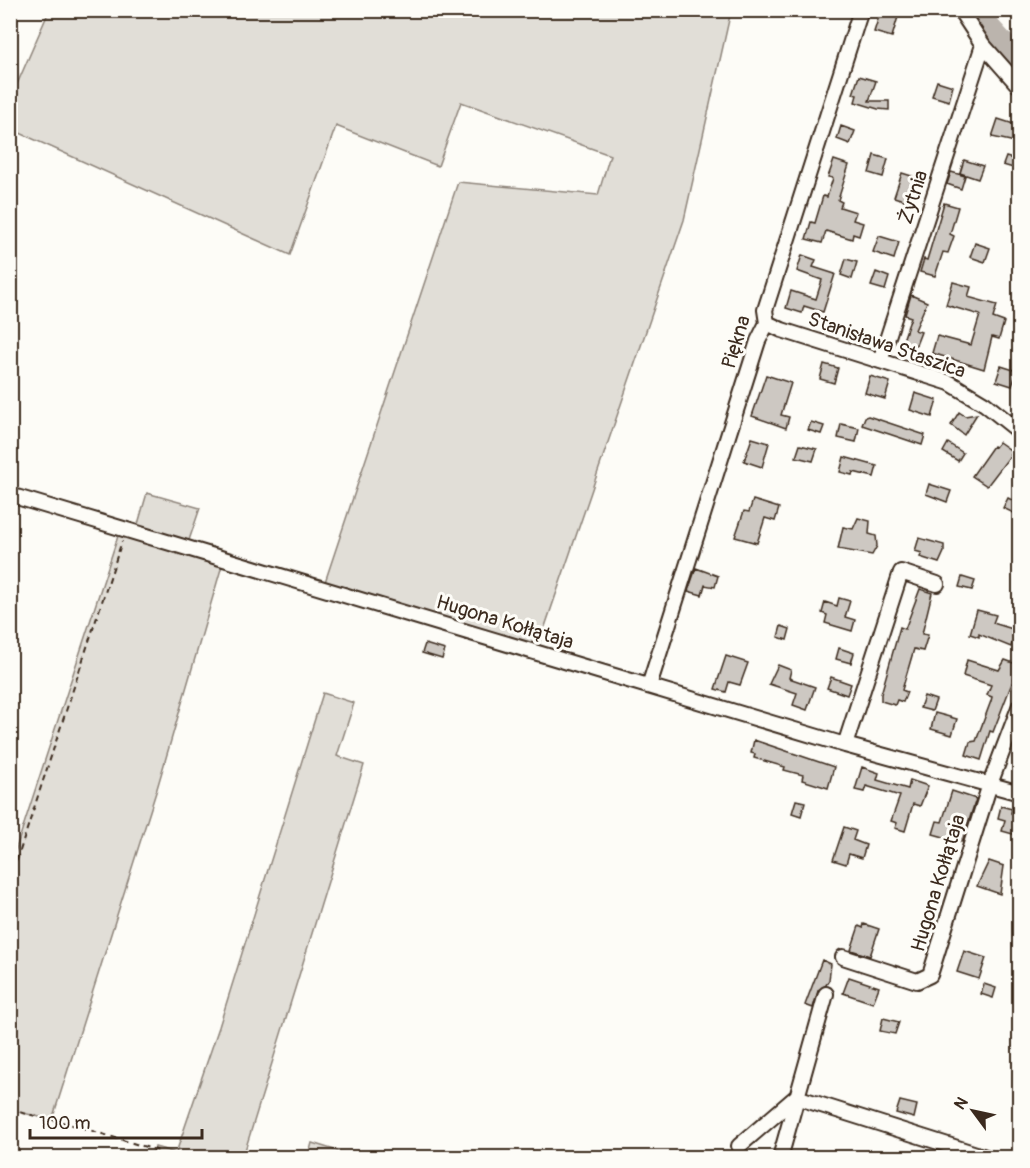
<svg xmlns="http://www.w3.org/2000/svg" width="1030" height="1168" font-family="Pangolin,sans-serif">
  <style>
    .green { fill: #e1ded7; stroke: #8e847a; stroke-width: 1.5 }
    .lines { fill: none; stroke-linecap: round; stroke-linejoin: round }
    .river { stroke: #bbb4ad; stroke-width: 21 }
    .building { fill: #cdc8c2; stroke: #3b2a1e; stroke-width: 1.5 }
    .minor-casing { stroke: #3b2a1e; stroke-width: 18 }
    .path { stroke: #3b2a1e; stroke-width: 2; stroke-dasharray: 6 4.5; stroke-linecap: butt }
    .minor { stroke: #fdfcf7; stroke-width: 14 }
    .labels { text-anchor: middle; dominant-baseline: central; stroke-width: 6; stroke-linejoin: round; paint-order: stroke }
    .street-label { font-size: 20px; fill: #3b2a1e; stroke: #fdfcf7 }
  </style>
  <rect width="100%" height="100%" fill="#fdfcf7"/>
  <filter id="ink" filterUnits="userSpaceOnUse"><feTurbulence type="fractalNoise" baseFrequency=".0167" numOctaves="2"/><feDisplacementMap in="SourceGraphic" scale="12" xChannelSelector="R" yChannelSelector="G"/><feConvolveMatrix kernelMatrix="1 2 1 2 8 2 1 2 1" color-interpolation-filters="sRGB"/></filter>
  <g filter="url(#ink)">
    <path class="green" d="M49 11H731L684 220 538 647 324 585 458 182 598 195 610 155 461 102 438 166 336 126 290 255 11 129V90L14 91Z
      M147 493 200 508 187 546 136 531Z
      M119 533 223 562 156 792 52 1120 11 1110V864Z
      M323 693 354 703 337 756 364 765 243 1157H152L155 1147 176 1153 219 1027Z
      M312 1143 357 1157H308Z"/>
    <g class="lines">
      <path class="river" d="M975 10 1020 61"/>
    </g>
    <path class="building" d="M881 10H900L892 37 874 32Z
      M859 76 876 81 869 101H889V110L878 109 855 102 857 95 853 94Z
      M937 81 953 86 949 101 932 96Z
      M998 119 1020 126V143L992 137Z
      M841 126 855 131 850 144 837 139Z
      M874 155 888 159 883 177 869 173Z
      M1006 157 1020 161V170L1003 165Z
      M834 160 849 165 838 200 842 202 840 207 856 212 853 220 863 223 859 236 853 234 852 239 826 231 822 243 806 239 811 222 815 223 823 196 827 197 833 178 828 177Z
      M964 160 983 166 978 179 960 173Z
      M951 172 965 176 961 189 947 184Z
      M902 173 921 179 913 203 894 197Z
      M944 203 958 207 950 234 954 236 948 253 943 252 935 276 920 272 924 259 927 260Z
      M879 236 899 242 894 259 873 252Z
      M975 243 990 248 985 262 970 257Z
      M802 255 816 260 813 267 835 274 823 312 804 306 802 313 786 308 791 291 816 299 822 280 797 271Z
      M846 259 857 262 852 279 841 275Z
      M876 272 889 277 885 290 871 286Z
      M953 282 971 287 968 297 997 305 993 318 1004 322 999 339 992 337 984 369 932 353 937 336 971 345 980 315 946 305Z
      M911 295 927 302 915 330 921 332 916 345 902 343 911 317 905 315Z
      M824 364 838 368 834 383 820 379Z
      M1001 366 1017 371 1012 386 996 381Z
      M766 375 791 383 781 415 789 417 786 428 752 416Z
      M870 376 890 382 885 399 865 393Z
      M915 393 937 400 932 417 910 410Z
      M959 412 965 416 977 414 964 435 951 425Z
      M868 416 925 435 922 445 862 425 865 417Z
      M811 422 824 426 821 434 808 430Z
      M841 424 859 428 856 442 838 438Z
      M752 438 769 443 762 467 744 461Z
      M999 442 1013 452 987 486 972 476 993 446 995 447Z
      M948 443 963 453 958 461 943 452Z
      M800 445 817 449 813 461 796 457Z
      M844 457 877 466 874 477 853 472 852 475 840 472Z
      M929 484 951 491 947 502 926 494Z
      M1008 498 1020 504V516L1003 508Z
      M753 500 779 508 775 521 765 518 757 543 735 537 744 511 749 512Z
      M858 518 870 521 869 534 876 536 877 546 872 555 838 549 843 527 853 529Z
      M919 538 944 545V552L939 563 920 557 922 553 915 551Z
      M696 568 718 576 715 587 705 585 702 595 688 591Z
      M962 577 975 581 972 590 959 587Z
      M920 589 932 593 922 634 928 635 923 651 914 649 902 690 907 692 903 702 897 700 895 705 881 701V694L900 627 905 629Z
      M839 598 850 601 845 617 855 620 852 631 825 623 827 615 822 613 825 602 837 606Z
      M977 610 996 615 993 623 1016 630 1011 647 979 634V637L970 634Z
      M781 626 790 629 787 640 778 637Z
      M425 644 445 650 442 659 422 653Z
      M839 648 854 653 851 663 836 659Z
      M726 656 748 663 740 685 729 682 726 692 715 689Z
      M967 660 999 670 1005 660 1019 665 993 732 990 731 981 760 966 755 970 742 976 741 991 701 992 697 987 695 991 685 963 676Z
      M778 665 791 670 789 678 815 687 807 710 793 705 797 693 769 684Z
      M831 677 851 684 847 695 827 688Z
      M924 696 936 700 932 711 920 708Z
      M935 713 957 719 952 735 931 729Z
      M754 740 834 767 828 788 802 780 803 775 784 770 785 767 754 758 755 754 751 753Z
      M862 767 879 773 877 780 908 789 910 780 928 786 920 806 913 804 905 831 895 828 897 823 891 821 900 796 866 786 864 792 855 790Z
      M952 791 976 799 962 842 933 834 937 821 942 822Z
      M796 800 805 802 801 816 792 813Z
      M1001 806 1012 809 1011 813 1020 817V836L1002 831 1005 820 998 818Z
      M844 827 856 831 853 840 866 845 862 858 849 854 846 864 833 860Z
      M989 861 1004 866 1000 894 977 886Z
      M864 924 879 929 870 956 851 950 859 926 863 928Z
      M964 951 986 958 979 979 957 972Z
      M822 960 831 964 829 980 826 985 818 991 813 1008 805 1005Z
      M849 977 879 987 873 1003 843 993Z
      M984 984 996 988 993 998 981 994Z
      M883 1018 899 1022 895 1034 880 1031Z
      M900 1101 917 1105 914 1118 896 1113Z"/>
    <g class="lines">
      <g class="minor-casing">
        <path id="minor" d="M960 10 983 45 1020 87
          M767 323 782 330 950 383 985 404 1020 432
          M880 361 983 45
          M10 495 845 745 1020 793
          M649 686 758 341 767 323 765 310 861 10
          M845 745 901 572 937 584
          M843 957 917 981 930 975 990 784 1020 705
          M739 1146 796 1097 989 1158
          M780 1158 826 994"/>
      </g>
      <path class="path" d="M10 881 122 541
        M10 1110 66 1123 159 1151 157 1158"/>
      <use href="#minor" class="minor"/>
    </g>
  </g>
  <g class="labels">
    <g class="street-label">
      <text transform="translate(913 197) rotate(-72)">Żytnia</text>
      <text transform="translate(736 342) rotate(-73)">Piękna</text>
      <text transform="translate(887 345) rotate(19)">Stanisława Staszica</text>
      <text transform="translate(505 622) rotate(17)">Hugona Kołłątaja</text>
      <text transform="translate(938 883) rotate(-73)">Hugona Kołłątaja</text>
    </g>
  </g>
  <rect width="1030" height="1168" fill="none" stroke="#fdfcf7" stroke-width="36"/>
  <rect x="18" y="18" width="994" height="1132" fill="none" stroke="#3b2a1e" stroke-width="2" filter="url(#ink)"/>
  <g transform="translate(973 1111) rotate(303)" stroke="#fdfcf7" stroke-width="4.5" paint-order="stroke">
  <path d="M0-4.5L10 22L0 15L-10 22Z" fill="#3b2a1e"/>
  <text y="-9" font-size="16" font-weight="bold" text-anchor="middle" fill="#3b2a1e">N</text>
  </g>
  <path d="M30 1129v9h172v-9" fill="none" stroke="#3b2a1e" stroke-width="3"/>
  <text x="39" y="1129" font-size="18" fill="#3b2a1e" stroke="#fdfcf7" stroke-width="4.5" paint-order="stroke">100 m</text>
</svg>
